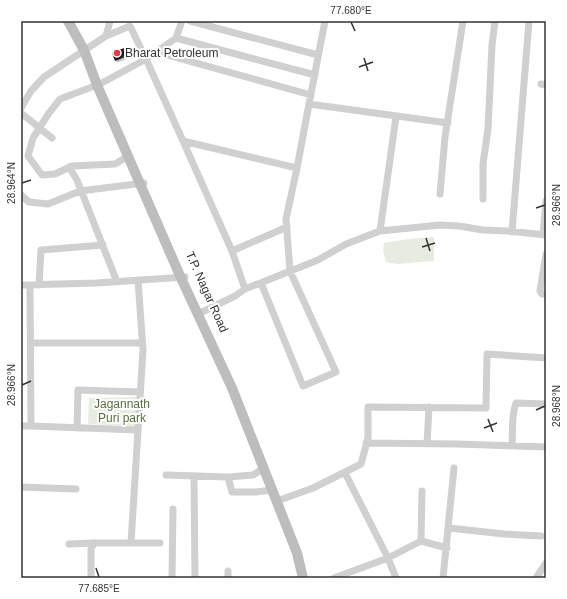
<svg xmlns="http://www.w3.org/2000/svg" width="567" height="599" font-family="Arial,sans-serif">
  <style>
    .green { fill: #e6ecdf }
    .building { fill: url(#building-hatch); filter: url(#shadow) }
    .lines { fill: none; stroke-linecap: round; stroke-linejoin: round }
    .minor { stroke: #d0d0d0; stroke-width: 7 }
    .secondary { stroke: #bdbdbd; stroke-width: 10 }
    .ticks { fill: none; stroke: #333; stroke-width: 1.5 }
    .poi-dot { fill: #e63946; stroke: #fff; stroke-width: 1.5 }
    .labels { text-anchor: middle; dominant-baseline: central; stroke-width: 4; stroke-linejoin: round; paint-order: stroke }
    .poi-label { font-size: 12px; fill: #333; stroke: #fff; text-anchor: start }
    .street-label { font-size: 12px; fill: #333; stroke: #fff }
    .park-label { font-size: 12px; fill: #56703f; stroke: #fff }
    .neatline { fill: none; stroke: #333; stroke-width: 1.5 }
    .ticks-label { font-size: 10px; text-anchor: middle; fill: #333 }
  </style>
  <defs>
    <pattern id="building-hatch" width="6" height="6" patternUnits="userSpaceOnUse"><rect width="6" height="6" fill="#1a1a1a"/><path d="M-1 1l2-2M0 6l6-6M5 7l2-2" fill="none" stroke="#333"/></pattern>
    <filter id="shadow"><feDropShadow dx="2" dy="1.5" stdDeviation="0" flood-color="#0004"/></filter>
  </defs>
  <rect width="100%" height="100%" fill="#fff"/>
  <path class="green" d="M434 237V261L397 264 386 262 383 251 384 243 409 239Z
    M137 397 135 426 88 424 89 398Z"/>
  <path class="building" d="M129 46 132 54 115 61 112 53Z"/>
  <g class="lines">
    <path class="minor" d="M182 21 176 38 315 75
      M190 21 318 55
      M325 21 309 104 448 123
      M106 36 110 21
      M176 38 146 59 183 141 297 168 309 104
      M161 49 167 55 311 95
      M541 84 546 85
      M21 108 31 91 44 77 106 36 130 26 146 59 100 84 60 99 49 113 33 138 28 156 42 175 55 174 72 166 115 164 128 156
      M21 113 52 138
      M183 141 232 251
      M69 167 77 180 117 282
      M440 194 445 137 463 21
      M21 195 29 202 48 204 80 191 144 183
      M483 199V164L488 129 492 45 495 21
      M380 231 396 117
      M512 232 529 21
      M543 235 546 201
      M546 254 540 291 542 294H546
      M261 283 303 386 336 372 290 271 286 219 297 168
      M21 285 97 283 185 277
      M30 285 31 426 138 430 143 350 138 280
      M39 285 41 250 103 245
      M245 289 232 251 287 227
      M198 314 235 296 245 289 318 260 346 244 380 231 440 225 459 226 483 230 507 231 546 235
      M31 343H142
      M21 426H31
      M77 428 78 390 140 392
      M366 443 457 444 546 447
      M427 444 429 407
      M512 446C513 432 511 416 516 403L546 404
      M264 468 253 475 228 477 232 492H256L272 490
      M345 473 388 558 421 541 447 548
      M166 475 228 477
      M194 476 195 578
      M21 487 76 489
      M277 501 313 488 361 464 368 438V407L486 408 487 354 546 358
      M449 528 504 534 541 536
      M421 541 422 491
      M131 543 138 430
      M69 544 94 543
      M228 571V578
      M91 578V549L94 543H160
      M172 578 173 509
      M334 578 388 558 396 578
      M443 578 454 468
      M536 578 546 563"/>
    <path class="secondary" d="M68 21 84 50 97 85 181 278 232 388 297 553 303 578"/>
  </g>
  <path class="ticks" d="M351 22 355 31M364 58 368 71M359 67 373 62M22 183 31 180M536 208 545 205M426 238 430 251M422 247 435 243M22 385 31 381M536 410 545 406M488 419 493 432M484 428 497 423M96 568 99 577"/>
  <circle class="poi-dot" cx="117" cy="53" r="4"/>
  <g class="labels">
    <g class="poi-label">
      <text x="125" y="53">Bharat Petroleum</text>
    </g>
    <g class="street-label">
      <text transform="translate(207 292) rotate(66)">T.P. Nagar Road</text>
    </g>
    <g class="park-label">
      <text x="122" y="404">Jagannath<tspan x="122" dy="14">Puri park</tspan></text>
    </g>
  </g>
  <rect width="567" height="599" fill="none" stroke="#ffffff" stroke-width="44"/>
  <rect x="22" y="22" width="523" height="555" class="neatline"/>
  <g class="ticks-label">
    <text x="351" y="14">77.680°E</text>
    <text transform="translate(11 183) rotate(-90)" y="4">28.964°N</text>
    <text transform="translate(556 205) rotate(-90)" y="4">28.966°N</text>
    <text transform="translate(11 385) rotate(-90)" y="4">28.966°N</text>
    <text transform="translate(556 406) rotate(-90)" y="4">28.968°N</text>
    <text x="99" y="592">77.685°E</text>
  </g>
</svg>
